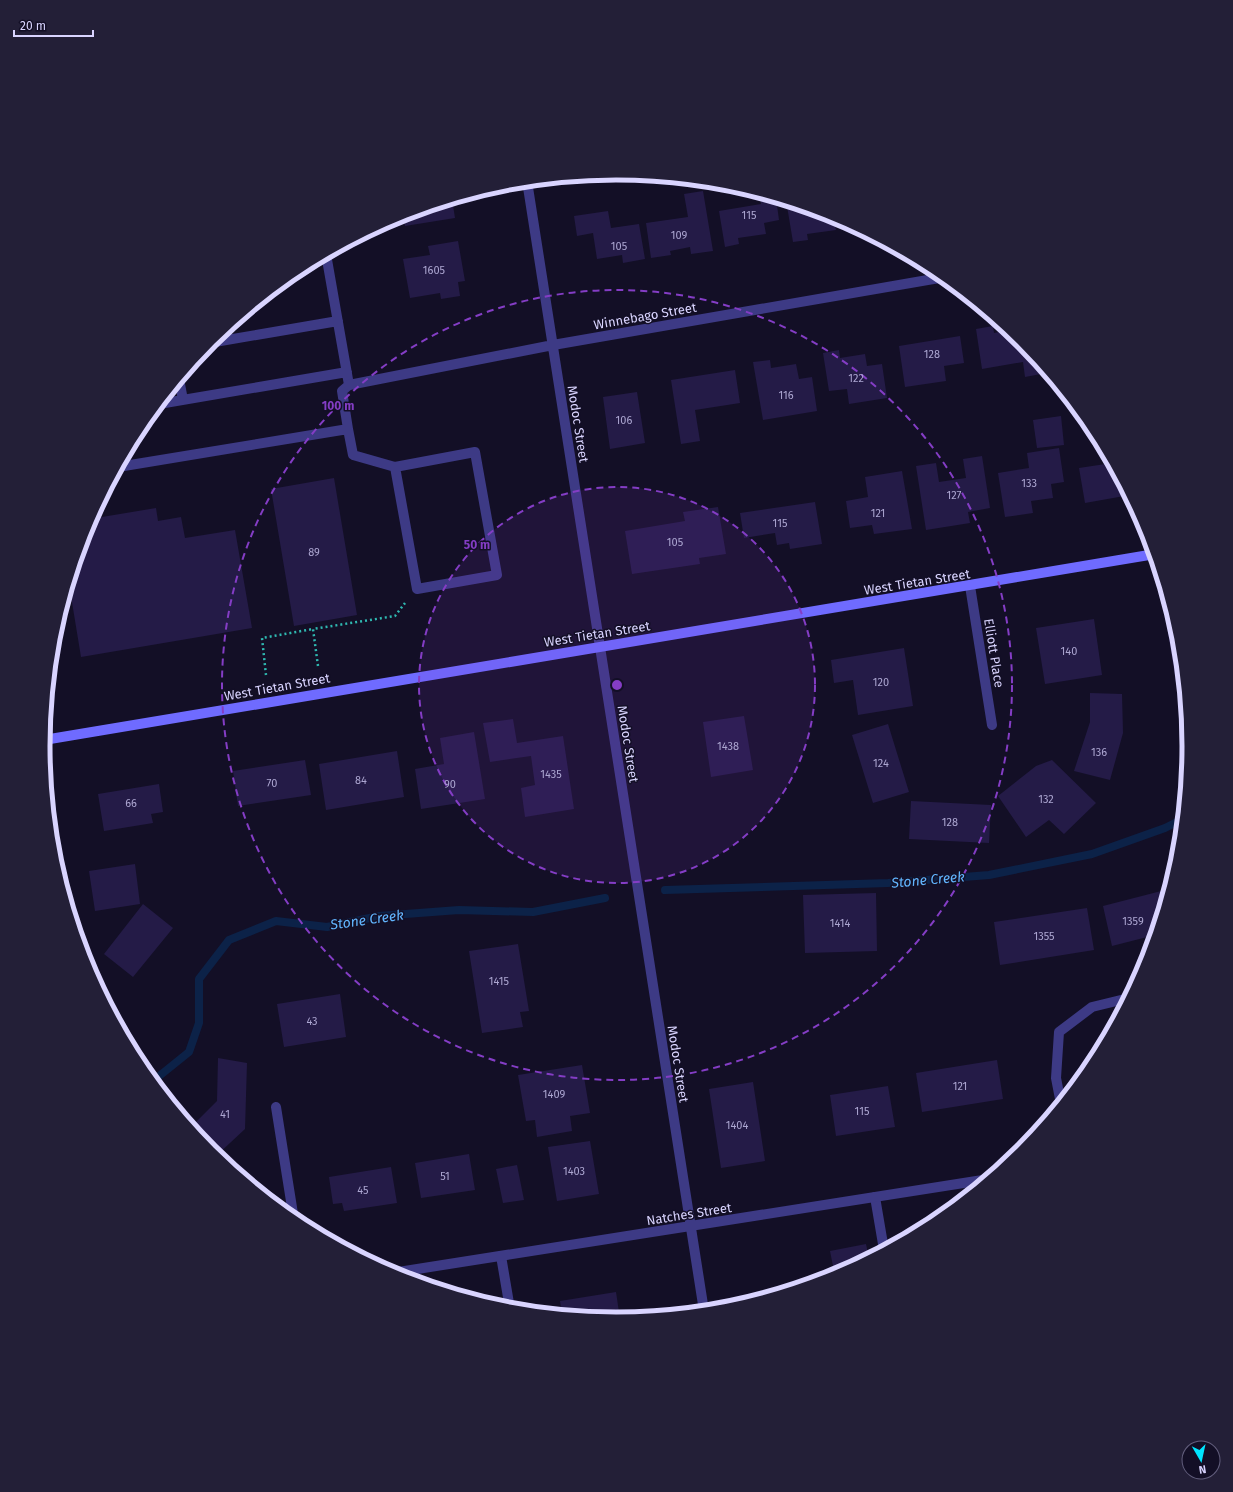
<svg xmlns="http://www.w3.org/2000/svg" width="1233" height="1492" font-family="'Fira Sans',sans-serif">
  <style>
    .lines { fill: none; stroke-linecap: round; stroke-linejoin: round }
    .stream { stroke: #0c2248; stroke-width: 8 }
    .building { fill: #241b47 }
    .path { stroke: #2fb8b0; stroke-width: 2.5; stroke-dasharray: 2 3; stroke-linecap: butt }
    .service { stroke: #3d3a85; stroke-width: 10 }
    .minor { stroke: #3d3a85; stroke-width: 10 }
    .secondary { stroke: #6f6bff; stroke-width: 10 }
    .ring { fill: none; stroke: #843dc5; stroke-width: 2; stroke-dasharray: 7 5 }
    .labels { text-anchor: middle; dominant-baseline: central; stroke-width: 3; stroke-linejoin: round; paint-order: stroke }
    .number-label { font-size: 11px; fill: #aca6d1 }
    .street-label { font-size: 13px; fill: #d9d4ff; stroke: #130f26 }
    .water-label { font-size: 14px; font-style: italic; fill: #62b6ff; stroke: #130f26 }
    .rim { fill: none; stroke: #d9d4ff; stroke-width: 5 }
    .centre { fill: #843dc5; stroke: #130f26; stroke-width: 2 }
    .ring-label { font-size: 12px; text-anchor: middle; font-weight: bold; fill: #843dc5; stroke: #130f26; stroke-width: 3; stroke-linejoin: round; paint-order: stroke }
  </style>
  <rect width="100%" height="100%" fill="#130f26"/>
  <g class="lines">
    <path class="stream" d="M665 890 888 883 989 875 1092 854 1165 828 1183 819
      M153 1081 189 1052 199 1023V979L229 940 276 921 327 927 379 916 459 910 533 912 605 898"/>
  </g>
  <path class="building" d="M703 191 713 251 691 254 690 247 670 251 671 255 651 258 646 223 688 217 684 194Z
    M759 193 776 198 779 220 764 223 766 234 738 238 739 244 725 247 719 211 761 204Z
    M452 199 455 218 405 226 403 214Z
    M798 205 837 217H833L836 230 807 234 808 240 793 242 787 206Z
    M608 211 611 228 639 224 645 259 623 263 622 255 597 259 593 233 577 236 574 216Z
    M458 241 465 281 458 282 460 296 441 299 440 293 410 298 403 259 430 255 428 246Z
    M993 326 994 333 1009 330 1020 338V343L1023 342 1039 361 1041 374 1025 377 1023 362 982 369 976 329Z
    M960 336 964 363 944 366 946 381 905 387 899 346Z
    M839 350 840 358 865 354 867 366 882 364 887 398 849 404 847 389 829 391 823 353Z
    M770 360 771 368 796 364 799 379 812 377 817 411 763 420 753 362Z
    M735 370 740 403 695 410 700 441 681 444 671 380Z
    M637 392 645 443 610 449 603 397Z
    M1061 416 1064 445 1037 448 1033 420Z
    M1059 448 1064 482 1051 484 1053 498 1031 501 1033 513 1005 517 998 473 1029 468 1027 453Z
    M982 456 990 508 968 512 970 523 926 530 916 466 936 463 939 482 966 478 963 459Z
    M1112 463 1130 495 1085 503 1079 468Z
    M902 471 912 529 874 534 872 525 850 528 846 501 868 497 865 477Z
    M334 478 357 615 294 626 271 489Z
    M815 502 822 544 790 549 789 543 777 545 775 533 744 538 740 513Z
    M718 507 726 554 699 558 700 564 632 574 625 531 685 521 683 512Z
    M156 508 158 521 181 517 185 538 235 530 252 628 81 657 69 584 87 526 90 519Z
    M1094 619 1102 675 1045 684 1036 628Z
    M1174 619 1179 634 1184 682 1176 683 1166 620Z
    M904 648 913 706 858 715 853 680 834 683 831 660Z
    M1090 693 1122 694 1123 733 1110 780 1074 771 1090 722Z
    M744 716 753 770 711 777 703 722Z
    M513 719 517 743 563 736 574 809 525 817 521 788 535 785 531 756 490 762 483 723Z
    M888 724 909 792 873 803 852 735Z
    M474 732 485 799 421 809 415 769 444 764 440 738Z
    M397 751 404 797 326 810 319 764Z
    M305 760 311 795 238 806 233 771Z
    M1052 760 1096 803 1064 834 1049 820 1026 837 998 796 1036 766Z
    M159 784 163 812 151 814 153 823 104 831 98 794Z
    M911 801 991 805 989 843 909 839Z
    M135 864 140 904 95 911 89 871Z
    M1169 889 1155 935 1112 946 1103 906Z
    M876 893 877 951 805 953 803 895Z
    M143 904 173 928 133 977 104 954Z
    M1087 908 1094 950 1000 965 994 922Z
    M518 944 529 1011 520 1012 523 1027 482 1033 469 951Z
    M340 994 346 1037 284 1047 277 1004Z
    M218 1058 247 1063 245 1129 216 1156 191 1127 217 1101Z
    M997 1060 1003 1099 922 1112 916 1073Z
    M582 1065 590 1113 570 1116 572 1131 537 1137 535 1120 526 1121 518 1075Z
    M1092 1066 1089 1070 1082 1078 1081 1068Z
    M753 1082 765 1161 721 1168 709 1089Z
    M888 1086 895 1127 836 1136 830 1095Z
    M590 1141 599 1194 557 1201 548 1147Z
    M469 1154 475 1190 421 1198 415 1163Z
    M517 1165 524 1200 503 1203 496 1169Z
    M391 1167 397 1203 344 1211 342 1203 333 1204 329 1177Z
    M866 1244 869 1258 835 1276 830 1251Z
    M616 1292 620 1319 562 1314 560 1301Z"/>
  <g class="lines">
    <path class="path" d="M318 666 313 629 395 616 405 603
      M266 675 262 638 313 629"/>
    <path class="service" d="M209 343 338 321
      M179 379 183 400
      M159 404 347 372
      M348 429 353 455 395 467
      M475 452 497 575 417 589 395 467Z
      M118 467 348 429 342 391 349 385 326 254
      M875 1197 884 1250
      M501 1256 510 1309"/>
    <path class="minor" d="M527 181 704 1311
      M349 385 553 345 945 277
      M970 586 992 725
      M1061 1104 1056 1078 1059 1032 1092 1007 1129 998
      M276 1107 294 1220
      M392 1273 989 1179"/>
    <path class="secondary" d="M44 740 1155 554"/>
  </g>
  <circle cx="617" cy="685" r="198" fill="#843dc5" fill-opacity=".12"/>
  <g class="ring">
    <circle cx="617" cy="685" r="198"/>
    <circle cx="617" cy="685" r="395"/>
  </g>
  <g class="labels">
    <g class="number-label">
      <text x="749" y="215">115</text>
      <text x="679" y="235">109</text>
      <text x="619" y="246">105</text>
      <text x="434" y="270">1605</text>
      <text x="932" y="354">128</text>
      <text x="856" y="378">122</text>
      <text x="786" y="395">116</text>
      <text x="624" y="420">106</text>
      <text x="1029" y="483">133</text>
      <text x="954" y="495">127</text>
      <text x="878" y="513">121</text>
      <text x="780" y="523">115</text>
      <text x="675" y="542">105</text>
      <text x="314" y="552">89</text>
      <text x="1069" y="651">140</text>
      <text x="881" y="682">120</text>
      <text x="728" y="746">1438</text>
      <text x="1099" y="752">136</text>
      <text x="881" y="763">124</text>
      <text x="551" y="774">1435</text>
      <text x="361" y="780">84</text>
      <text x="272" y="783">70</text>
      <text x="450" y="784">90</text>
      <text x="1046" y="799">132</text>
      <text x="131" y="803">66</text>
      <text x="950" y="822">128</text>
      <text x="1133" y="921">1359</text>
      <text x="840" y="923">1414</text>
      <text x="1044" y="936">1355</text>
      <text x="499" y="981">1415</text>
      <text x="312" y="1021">43</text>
      <text x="960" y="1086">121</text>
      <text x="554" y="1094">1409</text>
      <text x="862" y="1111">115</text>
      <text x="225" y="1114">41</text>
      <text x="737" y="1125">1404</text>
      <text x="574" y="1171">1403</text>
      <text x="445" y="1176">51</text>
      <text x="363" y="1190">45</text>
    </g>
    <g class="street-label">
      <text transform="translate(645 316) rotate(-10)">Winnebago Street</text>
      <text transform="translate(578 424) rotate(81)">Modoc Street</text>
      <text transform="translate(917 582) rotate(-9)">West Tietan Street</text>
      <text transform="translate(597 634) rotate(-9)">West Tietan Street</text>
      <text transform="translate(994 653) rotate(81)">Elliott Place</text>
      <text transform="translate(277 687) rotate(-10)">West Tietan Street</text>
      <text transform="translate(628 744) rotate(81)">Modoc Street</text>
      <text transform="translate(678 1064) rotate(81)">Modoc Street</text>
      <text transform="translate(689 1214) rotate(-9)">Natches Street</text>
    </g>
    <g class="water-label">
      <text transform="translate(928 880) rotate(-5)">Stone Creek</text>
      <text transform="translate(367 920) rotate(-8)">Stone Creek</text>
    </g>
  </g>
  <path d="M0 0H1233V1492H0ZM50 746a566 566 0 1 1 1132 0a566 566 0 1 1-1132 0Z" fill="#231f37" fill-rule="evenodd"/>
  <path class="rim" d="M50 746a566 566 0 1 1 1132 0a566 566 0 1 1-1132 0Z"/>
  <circle cx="617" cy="685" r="6" class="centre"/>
  <g class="ring-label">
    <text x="338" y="410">100 m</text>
    <text x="477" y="549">50 m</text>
  </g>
  <g transform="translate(1201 1460) rotate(171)"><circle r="19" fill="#130f26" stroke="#625e7d"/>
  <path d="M0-3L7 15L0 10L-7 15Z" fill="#00e5ff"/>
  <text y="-6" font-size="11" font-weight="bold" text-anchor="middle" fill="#d9d4ff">N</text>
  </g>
  <path d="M14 30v6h79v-6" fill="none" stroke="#d9d4ff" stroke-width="2"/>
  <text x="20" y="30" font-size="12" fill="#d9d4ff" stroke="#130f26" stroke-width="3" paint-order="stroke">20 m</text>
</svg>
